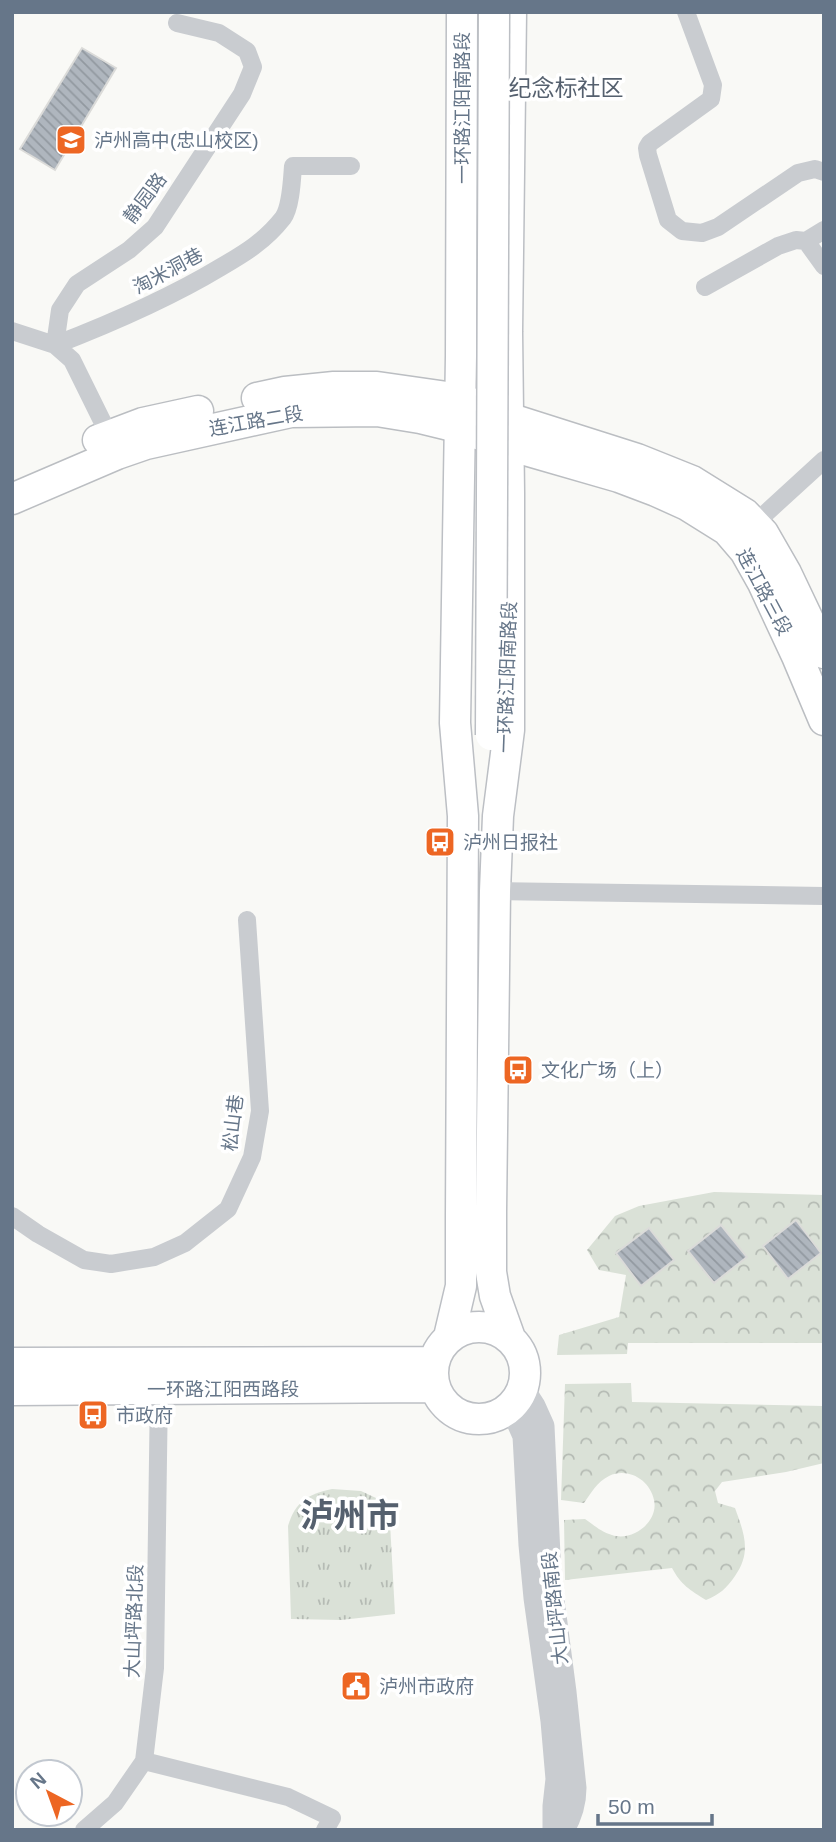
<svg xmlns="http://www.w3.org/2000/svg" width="836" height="1842" font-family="Helvetica,'Noto Sans SC',sans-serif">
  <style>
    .grass { fill: url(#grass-tufts) }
    .forest { fill: url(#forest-crowns) }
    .building { fill: url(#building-back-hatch); stroke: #dbdbd9; stroke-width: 2 }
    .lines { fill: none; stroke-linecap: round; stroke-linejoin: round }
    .primary-casing { stroke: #bcbfc4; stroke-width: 33 }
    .trunk-casing { stroke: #bbbec2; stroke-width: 33 }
    .minor { stroke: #c9ccd0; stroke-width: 18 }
    .tertiary { stroke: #c9ccd0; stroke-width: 23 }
    .primary { stroke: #fff; stroke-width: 30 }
    .trunk { stroke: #fff; stroke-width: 30 }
    .primary-bridge-casing { stroke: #bcbfc4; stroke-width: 33; stroke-linecap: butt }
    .primary-bridge { stroke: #fff; stroke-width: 30 }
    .labels { text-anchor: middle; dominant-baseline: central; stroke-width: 7; stroke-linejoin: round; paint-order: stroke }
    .street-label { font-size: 19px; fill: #667689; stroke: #fff }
    .poi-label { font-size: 19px; fill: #667689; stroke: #fff; text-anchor: start }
    .quarter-label { font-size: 23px; fill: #55606e; stroke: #fff }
    .town-label { font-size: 33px; font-weight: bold; fill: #55606e; stroke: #fff }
  </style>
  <defs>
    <pattern id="grass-tufts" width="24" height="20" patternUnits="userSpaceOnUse" patternTransform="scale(1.75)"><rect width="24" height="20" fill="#dae1d7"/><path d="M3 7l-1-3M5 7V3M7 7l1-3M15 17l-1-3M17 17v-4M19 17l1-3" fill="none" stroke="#b5bbb4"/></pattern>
    <pattern id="forest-crowns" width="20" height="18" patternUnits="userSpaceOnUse" patternTransform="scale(1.75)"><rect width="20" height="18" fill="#dae1d7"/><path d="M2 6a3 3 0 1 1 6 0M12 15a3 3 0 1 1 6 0" fill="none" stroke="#b5bbb4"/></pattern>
    <pattern id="building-back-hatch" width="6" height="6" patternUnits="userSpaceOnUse" patternTransform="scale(1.75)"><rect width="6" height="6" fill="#afb6be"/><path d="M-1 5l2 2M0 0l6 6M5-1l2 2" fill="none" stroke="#9299a0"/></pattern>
  </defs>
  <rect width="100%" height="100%" fill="#f9f9f6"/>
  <path class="grass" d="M332 1489 361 1491 376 1498 382 1504 390 1523 395 1614 341 1620 291 1619 288 1526C295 1502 308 1494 332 1489Z"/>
  <path class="forest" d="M714 1192 824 1195V1343H628L627 1354 557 1355 559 1335 619 1317 626 1275 599 1270 587 1250 615 1216 639 1206Z
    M631 1383 632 1402 824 1406V1463L786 1472 722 1482 715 1491 718 1503 735 1508C744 1533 752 1552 735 1576 727 1588 719 1595 706 1600 690 1590 681 1585 672 1568L565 1580 564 1520 585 1519C594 1525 601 1532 612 1535 632 1542 659 1522 654 1500 650 1480 628 1467 609 1476 597 1482 591 1493 584 1503L561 1500 565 1384Z"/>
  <path class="building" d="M82 48 116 68 55 170 20 149Z
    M796 1220 821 1253 788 1279 763 1246Z
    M721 1225 747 1257 714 1283 688 1251Z
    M649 1228 674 1260 641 1286 616 1253Z"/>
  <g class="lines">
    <g class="primary-casing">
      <path id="primary" d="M433 1373a46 46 0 1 1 92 0a46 46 0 1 1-92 0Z
        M449 1337 461 1286V1216L463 816 455 723 461 356 462 12
        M510 1338 495 1296 491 1272V1212L495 891 498 816 509 730V493L507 332 511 12
        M12 1363 433 1362
        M12 1390 434 1387"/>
    </g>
    <g class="trunk-casing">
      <path id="trunk" d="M257 398 285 392 334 387H377L461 399 508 418 637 459 692 481 745 514 763 533 786 573 824 653
        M98 440 143 423 198 411
        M12 499 117 454 146 444 291 412 377 411 420 418 461 428 508 445 619 477 656 491 687 505 727 530 745 551 763 583 797 656 824 720"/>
    </g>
    <path class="minor" d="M686 12 713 85 711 99 650 143 647 148 648 155 668 220 682 231 702 233 718 227 798 173 815 169 824 172
      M806 241 824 230
      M705 287 778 246 796 240 806 241 824 266
      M12 331 55 345 60 310 77 284 129 250 155 227 242 94 253 67 247 51 219 33 177 23
      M109 435 72 360 55 345C112 323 168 299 221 267 245 253 265 241 283 218 291 207 292 179 293 166H351
      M754 524 824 460
      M495 891 824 896
      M12 1216 38 1234 84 1260 111 1264 154 1257 185 1243 228 1209 252 1157 260 1111 247 920
      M144 1761 288 1797 332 1818 325 1830
      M84 1830 115 1803 144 1761 155 1668 159 1389"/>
    <path class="tertiary" d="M523 1389 534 1406 543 1426 550 1577 565 1692 575 1788C575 1802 570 1818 563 1830
      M509 1408 516 1418 524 1436 530 1545 535 1598 552 1721 557 1779 554 1806V1830"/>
    <use href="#primary" class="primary"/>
    <use href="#trunk" class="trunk"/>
    <g class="primary-bridge-casing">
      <path id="primary-bridge" d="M491 735 494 12"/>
    </g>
    <use href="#primary-bridge" class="primary-bridge"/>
  </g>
  <defs>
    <g id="school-square" transform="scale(1.575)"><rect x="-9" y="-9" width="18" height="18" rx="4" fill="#ed6623" stroke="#fff"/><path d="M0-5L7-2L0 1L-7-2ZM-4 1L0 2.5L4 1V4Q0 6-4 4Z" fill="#fff"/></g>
    <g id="bus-square" transform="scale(1.575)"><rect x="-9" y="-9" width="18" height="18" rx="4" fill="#ed6623" stroke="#fff"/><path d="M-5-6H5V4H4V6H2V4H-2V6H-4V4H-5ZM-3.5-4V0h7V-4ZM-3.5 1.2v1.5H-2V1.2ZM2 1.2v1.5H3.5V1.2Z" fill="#fff"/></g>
    <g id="civic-square" transform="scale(1.575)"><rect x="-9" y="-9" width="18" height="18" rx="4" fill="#ed6623" stroke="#fff"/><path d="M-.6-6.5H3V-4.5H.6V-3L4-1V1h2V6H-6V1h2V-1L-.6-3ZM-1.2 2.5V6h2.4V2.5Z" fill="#fff"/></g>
  </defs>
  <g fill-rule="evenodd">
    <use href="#school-square" x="71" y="140"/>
    <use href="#bus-square" x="440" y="842"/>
    <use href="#bus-square" x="518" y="1070"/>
    <use href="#bus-square" x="93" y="1415"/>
    <use href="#civic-square" x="356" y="1686"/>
  </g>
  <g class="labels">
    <g class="street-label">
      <text transform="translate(462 108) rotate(-90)">一环路江阳南路段</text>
      <text transform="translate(145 198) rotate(-53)">静园路</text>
      <text transform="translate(168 271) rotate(-28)">淘米洞巷</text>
      <text transform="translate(256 421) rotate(-10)">连江路二段</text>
      <text transform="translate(764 592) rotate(62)">连江路三段</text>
      <text transform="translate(507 677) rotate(-88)">一环路江阳南路段</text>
      <text transform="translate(233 1123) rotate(-83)">松山巷</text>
      <text x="223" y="1389">一环路江阳西路段</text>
      <text transform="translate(555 1608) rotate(-96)">大山坪路南段</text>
      <text transform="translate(134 1621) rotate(-88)">大山坪路北段</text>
    </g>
    <g class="poi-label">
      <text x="94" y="140">泸州高中(忠山校区)</text>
      <text x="463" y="842">泸州日报社</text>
      <text x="541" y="1070">文化广场（上）</text>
      <text x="116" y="1415">市政府</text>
      <text x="379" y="1686">泸州市政府</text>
    </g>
    <g class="quarter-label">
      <text x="566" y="88">纪念标社区</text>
    </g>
    <g class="town-label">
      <text x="350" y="1515">泸州市</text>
    </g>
  </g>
  <rect width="836" height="1842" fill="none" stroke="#667689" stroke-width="28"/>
  <g transform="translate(49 1793) rotate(319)"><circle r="33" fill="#ffffff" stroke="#c2c8d0" stroke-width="2"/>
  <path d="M0-5L12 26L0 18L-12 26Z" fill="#ed6623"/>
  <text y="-10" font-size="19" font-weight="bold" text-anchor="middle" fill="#667689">N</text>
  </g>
  <path d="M598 1814v10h114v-10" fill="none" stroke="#667689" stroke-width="3.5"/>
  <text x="608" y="1814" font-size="21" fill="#667689" stroke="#ffffff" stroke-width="5" paint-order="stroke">50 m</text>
</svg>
